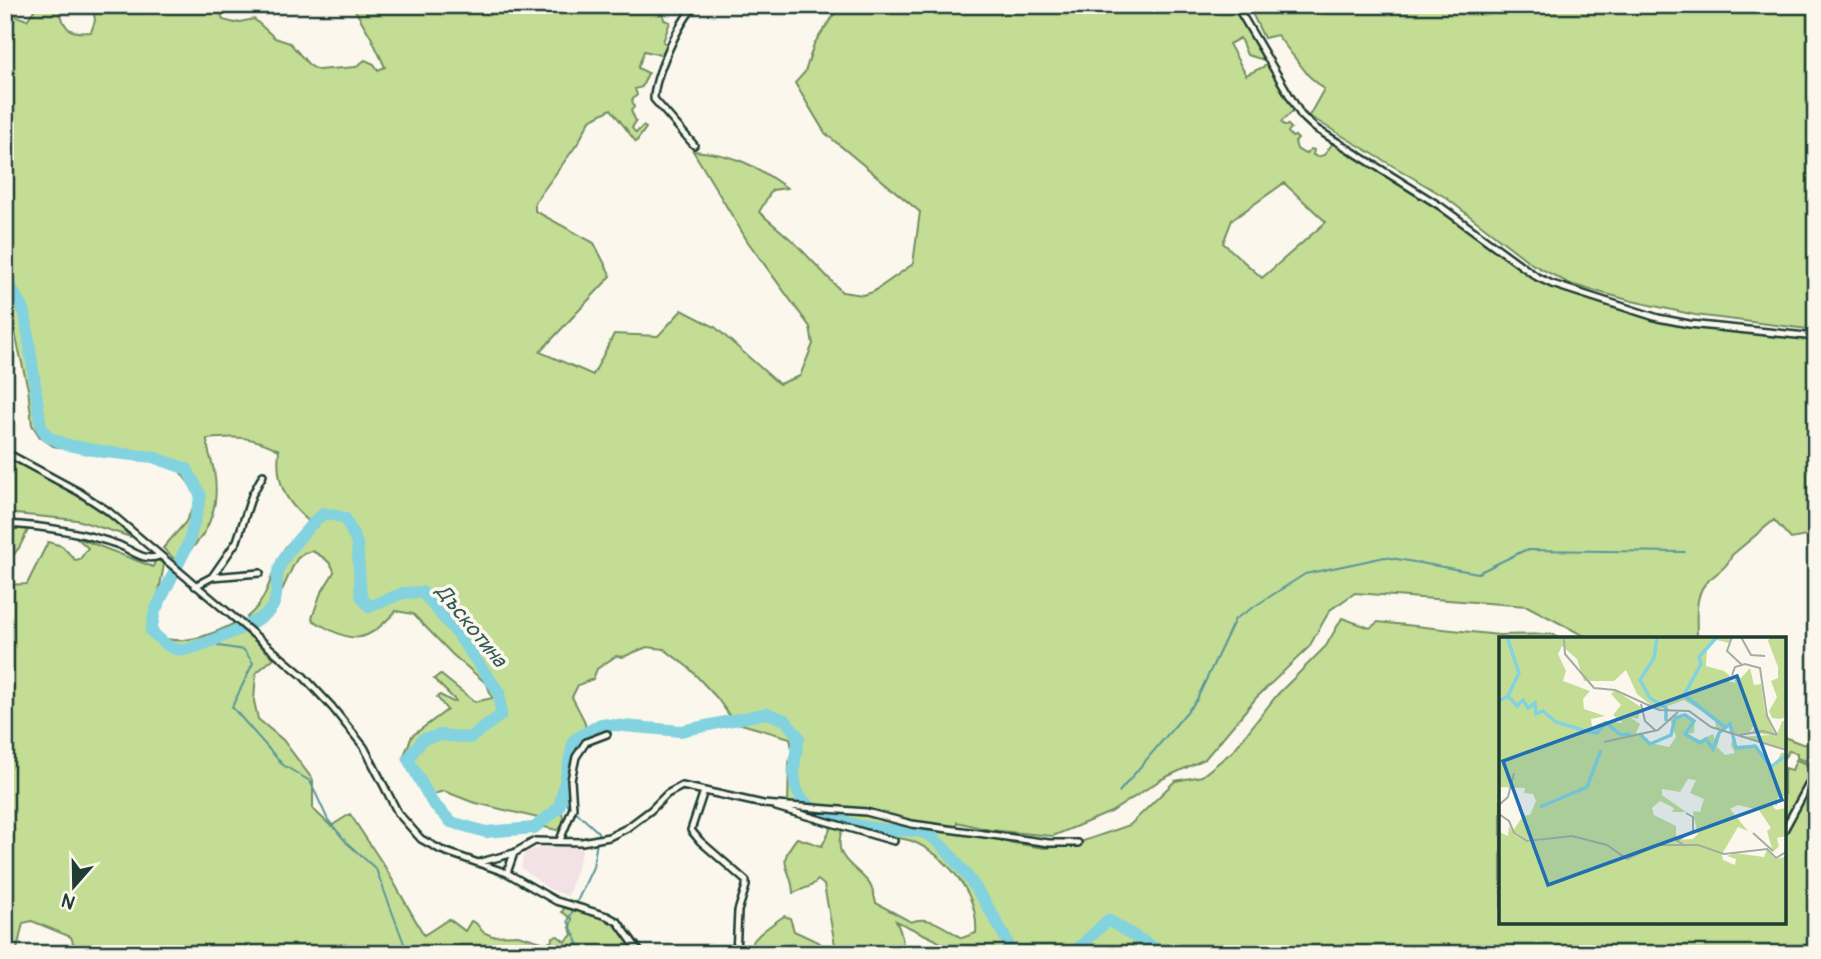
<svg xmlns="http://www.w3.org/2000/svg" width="1821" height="959" font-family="Pangolin,sans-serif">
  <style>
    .built { fill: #f2e2e5 }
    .green { fill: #c4dd94; stroke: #728d64; stroke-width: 2; fill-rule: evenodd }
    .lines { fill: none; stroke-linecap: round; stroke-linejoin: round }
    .stream { stroke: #5a969b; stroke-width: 2 }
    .river { stroke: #82d2df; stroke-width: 12 }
    .minor-casing { stroke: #1f3d34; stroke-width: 10 }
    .minor { stroke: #fbf7ec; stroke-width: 5 }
    .labels { text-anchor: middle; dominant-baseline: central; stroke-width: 7; stroke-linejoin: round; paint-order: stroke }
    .water-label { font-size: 21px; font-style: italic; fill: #335b56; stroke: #fbf7ec }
    .inset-river { fill: none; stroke: #82d2df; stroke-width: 3.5 }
    .inset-road { fill: none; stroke: #a3ada2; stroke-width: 2 }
    .view { fill: #1f6fb2; fill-opacity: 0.15; stroke: #1f6fb2; stroke-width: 3.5 }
    .inset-edge { fill: none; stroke: #1f3d34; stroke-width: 3.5 }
  </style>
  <rect width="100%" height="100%" fill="#fbf7ec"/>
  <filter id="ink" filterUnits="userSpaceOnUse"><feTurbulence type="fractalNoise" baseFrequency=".0143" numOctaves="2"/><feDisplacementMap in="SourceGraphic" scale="14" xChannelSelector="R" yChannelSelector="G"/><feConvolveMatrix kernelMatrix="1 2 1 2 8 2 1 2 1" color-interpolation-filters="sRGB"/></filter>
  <g filter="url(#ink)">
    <path class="built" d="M585 842 568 896 549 889 521 868 523 857 529 850Z"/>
    <path class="green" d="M33 5H62L59 9C65 30 69 34 91 32L95 21 93 5H215L219 8 223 20 235 23 254 19 275 38 290 43 309 65 318 70 356 67 365 60 374 64 378 70 385 67 371 37 352 5H662L664 20 670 22 663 42 668 44 661 55 644 51 638 68 648 73 642 87 635 89 637 95 632 100 634 107 631 111 636 121 632 128 636 133 643 126 646 128 636 142 611 109 590 120 578 143 535 202V211L594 243 611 276 540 352 593 375 614 334 658 336 682 310 715 327 779 384 800 376 813 344 810 327 748 242 693 151C734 154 755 165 787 188L772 190 759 212 795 243 842 292 863 295 873 292 913 264 920 212 825 133 795 83 805 72 814 44 837 10 836 5H969L987 10 1047 5H1240L1264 60 1247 55 1240 38 1229 44 1246 75 1267 65 1294 110 1281 122 1285 126 1288 125 1291 128 1288 132 1292 137 1295 136 1298 139 1295 142 1297 149 1305 154 1311 149 1314 150 1313 155 1317 157 1324 155 1333 143 1342 146 1412 186 1544 281 1556 287 1613 308 1700 326 1816 339V534L1791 539 1774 520 1732 555C1728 568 1714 574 1705 584 1694 597 1697 622 1697 639H1590L1527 606 1355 593 1330 610 1309 647 1256 698 1205 759 1162 779 1111 812 1053 836 990 830 957 822V826L1006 842 1044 848 1069 846 1130 825 1175 781 1202 776 1233 751 1277 695 1326 646 1342 618 1370 628 1378 622 1499 635 1553 634 1559 639H1501V922H1784V768L1792 770 1796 760 1816 767V954H958L934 939 896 921C901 931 904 941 903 954H834L836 950 824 885 818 880 811 886 793 893C792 866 774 866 797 838L822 846 832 825 842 826 836 819 788 804 789 763 792 749 790 738 734 722 717 698 689 668 664 649 647 647 623 657 616 656 597 669 593 679 578 685 572 697 584 720 586 728 574 742 567 788 561 805 565 832 544 827 542 819 472 802 444 791 430 795 422 791 403 758 412 736 447 710 437 697 440 695 453 702 456 701 434 679 440 674 475 702 492 698 487 684 453 655 413 614 396 611C364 645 354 644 314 621L312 618 320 595 334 572C333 562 320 555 312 551L304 553 297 559C286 577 275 616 257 624L247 617C281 591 265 541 316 527 287 505 275 486 279 450 252 436 236 436 207 439 207 451 212 460 214 471 221 508 207 541 176 561L163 548 185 523 198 499 193 489 175 465 127 452 84 451 53 446 40 437 32 425 28 389 14 329 5 304V12L27 20 34 10ZM1284 183 1326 222 1262 278 1223 243 1232 220ZM843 827C855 830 867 834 880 836 891 838 901 837 912 841 947 856 979 894 976 933L962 938C946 929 930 914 911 922L876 903C874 896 873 887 868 882 852 863 831 858 843 827Z
      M1248 5H1816V330L1695 315 1632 301 1570 284 1532 264 1445 197 1309 116 1324 89 1309 76 1277 35 1264 38Z
      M5 453 96 505 131 537 77 520 5 513Z
      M34 528 28 530 19 548 9 560 12 568 5 577V529Z
      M76 537 153 567 156 558 164 565 156 607 149 626 154 635C180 648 212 635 235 623L274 658 256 673 254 701 258 719 283 740 313 780V809L331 826 350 814 385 867 424 935 449 919 465 931 471 921 476 923 483 932 492 936 518 935 545 943 551 942 553 937 558 936 565 942 572 935 570 927 572 919 562 912 569 900C614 915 619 912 646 954H77L71 937 32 921 23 923 16 954H5V585L27 584 48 542 62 546 75 560 80 559 88 548Z
      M1784 737 1802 744 1816 745V757L1808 756 1806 761 1797 758V753L1789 751 1784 758Z
      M784 916 790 918 794 931 820 943 827 954H747C752 936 770 926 784 916Z"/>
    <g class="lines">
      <path class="stream" d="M213 641 219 646 244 650 253 663 232 707 283 765 310 781 328 820 347 843 376 869 408 954
        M1119 792 1196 701 1235 619 1305 574 1385 557 1478 573 1525 550 1685 552
        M561 798 570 806
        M574 810 598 832V836
        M583 954 568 921 593 867 597 841"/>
      <path class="river" d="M5 276 25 313 41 427 48 437 68 445 105 452 153 457 187 469 201 496 189 542 155 611 151 631C160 639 169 650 182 650 196 649 257 623 267 613 280 602 275 587 278 572 282 555 311 524 324 513L345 518 357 543 361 596 369 607 403 593 422 592 455 631 499 692 501 715 470 738 441 735 423 739 408 759 432 802 451 822 486 832 534 828 559 808 574 740 601 724 681 731 767 713 785 720 799 737C796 754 791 773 797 790 806 816 862 828 887 830 898 831 914 829 924 833 952 844 1003 926 1012 954
        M1072 954 1108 920 1164 954"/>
      <g class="minor-casing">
        <path id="minor" d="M981 5H1019
          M1236 5 1301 115 1315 128 1440 206 1537 277 1552 284 1658 318 1689 324 1816 337
          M694 145 654 99C654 77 679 21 696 5
          M5 452 79 492 108 511 303 676 332 707 364 747 398 813 421 839 441 850 507 873 556 901 607 916 618 922 641 954
          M5 524C44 526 82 532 119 545 133 551 144 562 159 556
          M212 577 260 573
          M195 586 212 577 237 541 252 495 263 475
          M704 791 691 830 700 841 746 881V886L738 911 736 954
          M776 807 894 841
          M1784 830 1816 771
          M560 840 573 808 571 780 576 757 586 742 607 734
          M481 862 514 853 535 841 582 842 609 837 627 828 651 810 667 794 682 786 763 804 866 812 912 824 1049 843H1078
          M507 873 514 853"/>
      </g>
      <use href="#minor" class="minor"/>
    </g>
  </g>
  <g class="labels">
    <g class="water-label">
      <text transform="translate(471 626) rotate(51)">Дъскотина</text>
    </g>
  </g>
  <g transform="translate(1499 637)">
    <rect width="287" height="287" fill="#fbf7ec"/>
    <path d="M0 0H232L230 6 218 3 208 11 207 29 225 34 231 39 229 44 236 46V38L242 41 251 31 255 48 262 47 266 75 277 100 283 84H287V112L241 100 272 98 254 96 255 88 251 95 235 98 233 88 223 93 217 91 216 82 185 63 158 73 138 57 127 33 115 44H85L78 22 63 9 59 17 67 34 64 44 91 54 84 62 85 72 106 79 92 82 93 90 105 84 124 86 114 78 122 68 112 57 116 53 142 70 139 82 131 80 141 87 137 96H144L147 105 170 110 177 100 171 82 190 80 196 84 195 96 188 97 201 103 214 97 217 106 222 95 218 110 226 118 236 116 232 108 234 99 235 109 257 108 275 130 282 116 287 115V158L278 161V169L270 164 277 173 287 171V199L278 201 280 209 274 215 268 194 272 191 260 173 239 168 231 172 249 194 239 190 223 217 224 223 236 228 237 222 228 219 236 216 265 220 268 213 276 222 287 220V287H0V195L9 199 10 189 15 198 29 205 71 199 28 203 13 195 24 179 31 178 37 164 34 157 25 156 26 151 0 150ZM189 142 197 143 191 156 205 162 201 175 195 174 194 176 199 197 194 202 177 203V189L155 178 153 171 161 164 175 171 173 175H187L163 158V152L181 155ZM271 0H287V80L281 82 273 81 270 74 278 60 272 44 279 41V30L269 4Z" fill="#c4dd94" fill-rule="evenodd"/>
    <path class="inset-river" d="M8 0 20 36 9 59M158 0 155 21 141 43 151 61 167 71V84M218 0 200 20 202 27 185 58 226 90M0 64 9 59 18 69 24 63 29 71 36 66 37 77 44 74 57 85 87 94 98 96 107 86 122 98 132 97M141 97 151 107 172 98 176 81 186 78 195 84 186 97 201 106 207 102 214 112 220 96 231 87 237 111 256 109 272 130 287 118M41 170 88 150 102 113"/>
    <path class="inset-road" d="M233 0 228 14 243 28M242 0 252 18 266 19M65 2 66 17 95 51 116 53 160 73 190 74 212 90 287 113M233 38 236 30 246 27 261 31 268 79 278 98M142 67 146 84 156 93M240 98 264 94 278 98M105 105 159 93 179 75M0 168 9 160 15 136M187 176 194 180V194L178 204 187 209M0 177 10 184 15 196 28 204 73 199 108 208 128 222 158 208H199L225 217 268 212 277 221 287 215M254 196 274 214"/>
    <path class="view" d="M238 39 283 163 49 248 4 124Z"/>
    <rect width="287" height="287" class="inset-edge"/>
  </g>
  <rect width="1821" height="959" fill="none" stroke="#fbf7ec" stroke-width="28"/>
  <rect x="14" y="14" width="1793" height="931" fill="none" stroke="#1f3d34" stroke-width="2.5" filter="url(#ink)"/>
  <g transform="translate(74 886) rotate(200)" stroke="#fbf7ec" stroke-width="5" paint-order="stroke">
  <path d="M0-5L12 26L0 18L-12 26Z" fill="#1f3d34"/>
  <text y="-10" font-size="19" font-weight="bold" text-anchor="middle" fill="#1f3d34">N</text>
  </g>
</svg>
